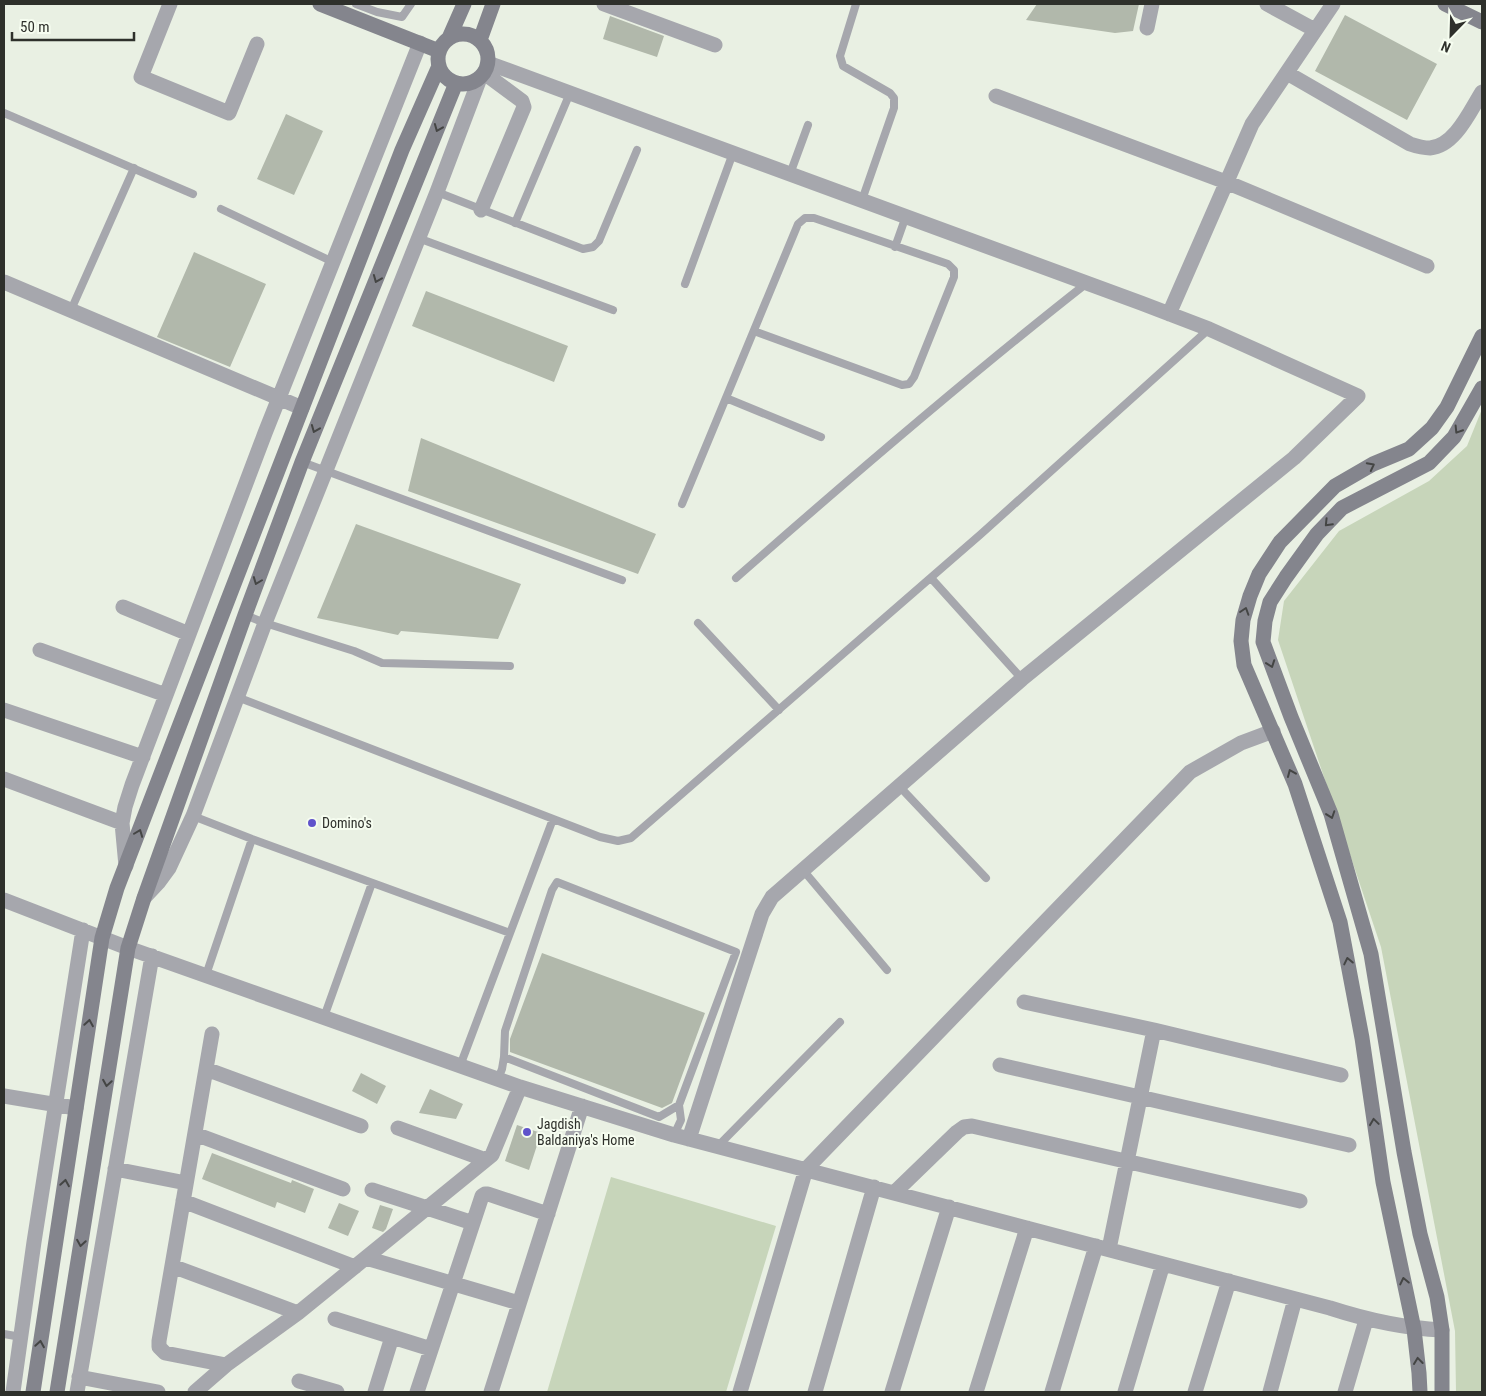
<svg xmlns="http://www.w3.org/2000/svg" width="1486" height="1396" font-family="'Roboto Condensed',sans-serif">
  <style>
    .green { fill: #c7d5ba }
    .building { fill: #b1b8ab }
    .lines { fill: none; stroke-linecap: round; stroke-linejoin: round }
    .lane { stroke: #a6a7ad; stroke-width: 8 }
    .street { stroke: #a6a7ad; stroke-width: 15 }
    .secondary { stroke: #84858d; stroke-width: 15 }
    .oneway { stroke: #444544 }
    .poi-dot { fill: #6053cb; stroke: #f6fdf0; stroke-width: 2 }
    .labels { text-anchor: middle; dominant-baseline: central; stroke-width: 4; stroke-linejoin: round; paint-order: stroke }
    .poi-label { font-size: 14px; fill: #2e302b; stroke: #f6fdf0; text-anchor: start }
  </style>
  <rect width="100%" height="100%" fill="#e9f0e3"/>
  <path class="green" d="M1482 409V1392H1456L1455 1331 1381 947 1278 640 1284 601 1339 531 1429 481 1467 446Z
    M611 1177 776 1226 726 1392H547Z"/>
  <path class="building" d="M1037 4H1139L1133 31 1115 33 1026 20Z
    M1345 15 1437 64 1407 120 1315 71Z
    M610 16 664 36 657 57 603 39Z
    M286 114 323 131 294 195 257 179Z
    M194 252 266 284 230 367 157 337Z
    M426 291 568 346 554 382 412 326Z
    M421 438 656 534 638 574 408 491Z
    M356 524 521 584 498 639 401 631 398 635 317 618Z
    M542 953 705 1013 672 1103 662 1108 510 1052V1039Z
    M361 1073 386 1086 377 1104 352 1091Z
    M430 1089 463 1104 456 1119 419 1113Z
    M517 1125 541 1133 529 1170 505 1161Z
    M212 1153 291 1183 292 1180 314 1189 305 1213 277 1202 275 1208 202 1179Z
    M339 1203 359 1211 348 1236 328 1228Z
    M380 1205 393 1209 386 1229 383 1232 372 1228Z"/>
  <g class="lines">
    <path class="lane" d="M356 4 377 12 402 17 411 4
      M856 4 840 56 843 66 890 93 894 98V108L862 200
      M4 113 193 194
      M790 174 808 125
      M437 192 583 249 593 247 599 241 637 150
      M221 209 333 262
      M515 223 570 93
      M418 238 613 310
      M895 247 906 216
      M685 284 733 153
      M71 310 134 168
      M726 398 821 437
      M302 462 622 580
      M682 504 798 224 805 218H814L948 264 954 270V277L914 377 909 384 902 385 754 331
      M736 578C851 477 967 377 1087 283
      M931 578 1022 679
      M245 615 265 623 354 651 382 663 510 666
      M698 623 779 710
      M237 697 600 837 618 841 631 838 981 534 1209 329
      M899 786 986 878
      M193 816 252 839 510 933
      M803 870 887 970
      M206 975 252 839
      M324 1017 372 883
      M504 1057 659 1117 679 1105
      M460 1066 553 819
      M498 1079 502 1069 504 1057 505 1031 552 890 557 882 736 952 679 1105 681 1120 674 1135
      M719 1145 840 1022
      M4 1334 21 1337"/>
    <path class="street" d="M170 4 141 77 229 113 257 44
      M604 4 715 45
      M1267 4 1315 30
      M1147 28 1152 4
      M488 63 1141 303 1209 329 1358 396 1294 458 1022 679 772 897 762 914 689 1139
      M1287 73 1410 144C1416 146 1423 148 1430 148 1455 146 1470 111 1482 92
      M996 96 1226 182 1427 266
      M481 210 524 107 522 101 484 73
      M4 282 302 408
      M1169 314 1252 124 1333 4
      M123 607 189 634
      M40 650 166 695
      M4 710 143 757
      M4 779 122 823
      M126 866 122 823 125 807 132 785 265 433 420 43
      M144 898 158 883 169 868 193 816 265 623 437 192 480 78
      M4 900 128 948 520 1087 674 1135 1330 1308C1367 1320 1402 1328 1442 1330
      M1024 1002 1154 1030 1341 1075
      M212 1034 159 1341V1347L165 1353 226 1365
      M1000 1065 1349 1145
      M206 1069 361 1126
      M4 1096 76 1108
      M398 1128 486 1160
      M195 1134 343 1189
      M115 1169 186 1183
      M372 1190 473 1223
      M895 1192 957 1132 964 1127 972 1126 1300 1201
      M183 1201 355 1267
      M1109 1249 1154 1030
      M366 1258 519 1303
      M172 1266 298 1313
      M335 1319 431 1349
      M79 1377 158 1392
      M299 1381 337 1392
      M13 1392 34 1242 83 930
      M77 1392 152 956
      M195 1392 226 1365 298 1313 492 1155 520 1087
      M375 1392 392 1337
      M417 1392 482 1196 485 1194H488L548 1214
      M491 1392 582 1106
      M740 1392 806 1169 1190 772 1241 743 1273 731
      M815 1392 874 1187
      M892 1392 949 1207
      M976 1392 1027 1228
      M1052 1392 1096 1246
      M1125 1392 1163 1264
      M1195 1392 1229 1281
      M1270 1392 1295 1299
      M1345 1392 1366 1320"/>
    <path class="secondary" d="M320 4 439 51
      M1445 4 1482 22
      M438 59a25 25 0 1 1 50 0a25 25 0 1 1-50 0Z
      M449 38 464 4
      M480 40 493 4
      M33 1392 102 938 117 888 227 602 402 150 439 66
      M57 1392 128 948 144 898 245 615 302 462 456 83
      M1420 1392 1419 1373 1414 1329 1383 1182 1362 1038 1340 922 1295 784 1244 665 1241 641 1243 620 1250 596 1259 574 1280 542 1335 486 1373 464 1409 449 1432 428 1447 407 1482 336
      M1442 1392V1330L1437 1297 1420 1234 1404 1152 1371 954 1331 814 1291 717 1263 642 1265 621 1270 602 1286 577 1317 534 1342 508 1429 463 1454 437 1482 388"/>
  </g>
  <defs><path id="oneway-chevron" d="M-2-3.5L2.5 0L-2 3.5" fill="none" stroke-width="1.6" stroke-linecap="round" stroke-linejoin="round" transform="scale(1.25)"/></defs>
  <g class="oneway">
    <use href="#oneway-chevron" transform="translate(438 128) rotate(112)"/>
    <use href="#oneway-chevron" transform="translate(377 279) rotate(112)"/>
    <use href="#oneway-chevron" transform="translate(315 429) rotate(112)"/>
    <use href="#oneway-chevron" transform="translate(1458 430) rotate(122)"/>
    <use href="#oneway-chevron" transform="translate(1371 466) rotate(-27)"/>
    <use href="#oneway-chevron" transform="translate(1328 523) rotate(134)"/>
    <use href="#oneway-chevron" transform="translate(257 581) rotate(111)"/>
    <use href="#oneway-chevron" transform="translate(1245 611) rotate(-72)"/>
    <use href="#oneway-chevron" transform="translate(1271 664) rotate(70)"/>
    <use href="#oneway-chevron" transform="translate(1291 773) rotate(-113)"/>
    <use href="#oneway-chevron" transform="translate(1331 815) rotate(71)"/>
    <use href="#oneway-chevron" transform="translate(139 833) rotate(-69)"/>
    <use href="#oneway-chevron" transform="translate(1348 961) rotate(-102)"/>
    <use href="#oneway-chevron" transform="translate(89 1023) rotate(-81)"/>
    <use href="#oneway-chevron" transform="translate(107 1083) rotate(99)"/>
    <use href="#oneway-chevron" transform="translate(1374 1122) rotate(-98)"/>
    <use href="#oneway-chevron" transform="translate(65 1183) rotate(-81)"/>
    <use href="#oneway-chevron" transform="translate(81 1243) rotate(99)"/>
    <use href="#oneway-chevron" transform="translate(1404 1281) rotate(-102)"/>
    <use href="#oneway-chevron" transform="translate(40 1344) rotate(-81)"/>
    <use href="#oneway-chevron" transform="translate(1418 1361) rotate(-97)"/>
  </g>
  <g class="poi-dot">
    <circle cx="312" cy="823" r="5"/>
    <circle cx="527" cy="1132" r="5"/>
  </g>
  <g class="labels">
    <g class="poi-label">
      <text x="322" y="823">Domino's</text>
      <text x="537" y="1124">Jagdish<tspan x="537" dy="16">Baldaniya's Home</tspan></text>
    </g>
  </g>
  <rect width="1486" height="1396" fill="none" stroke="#2e302b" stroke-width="10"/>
  <g transform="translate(1451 35) rotate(203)" stroke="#f6fdf0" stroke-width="4" paint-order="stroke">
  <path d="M0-4L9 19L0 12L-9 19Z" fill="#2e302b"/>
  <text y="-8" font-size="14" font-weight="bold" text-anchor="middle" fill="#2e302b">N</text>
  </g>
  <path d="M12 32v8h122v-8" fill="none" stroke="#2e302b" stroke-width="2.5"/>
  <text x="20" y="32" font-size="15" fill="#2e302b" stroke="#f6fdf0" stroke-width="4" paint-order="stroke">50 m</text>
</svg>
